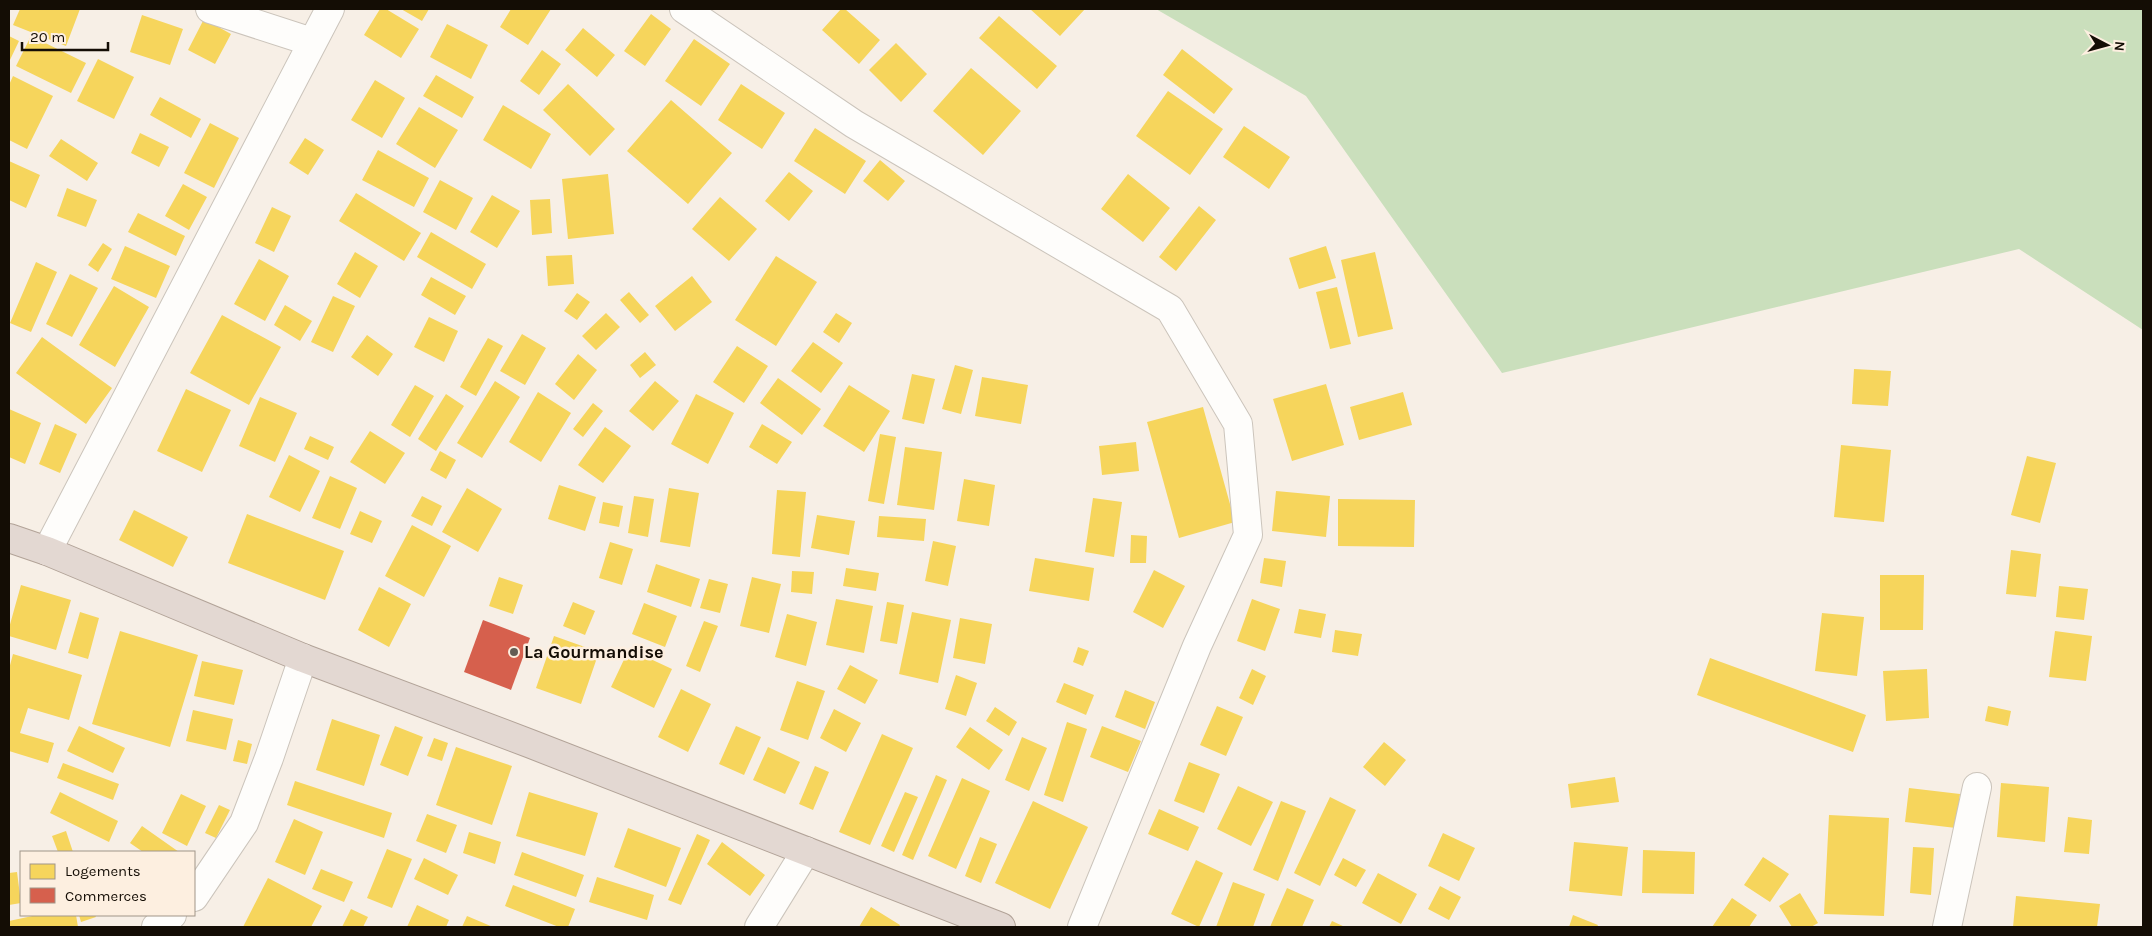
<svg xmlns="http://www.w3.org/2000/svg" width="2152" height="936" font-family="Karla,sans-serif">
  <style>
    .forest { fill: #cadfbc }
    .homes { fill: #f6d55c }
    .shops { fill: #d6604d }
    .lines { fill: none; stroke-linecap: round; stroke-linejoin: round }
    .street-casing { stroke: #cbc4bb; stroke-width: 30 }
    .highway-casing { stroke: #b2a398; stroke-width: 30 }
    .street { stroke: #fefdfb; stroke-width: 28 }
    .highway { stroke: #e3d8d2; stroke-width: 28 }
    .poi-dot { fill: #635c54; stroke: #fdefe0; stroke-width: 2 }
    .labels { text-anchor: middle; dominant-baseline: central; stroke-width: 5; stroke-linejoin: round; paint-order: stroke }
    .poi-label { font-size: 18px; font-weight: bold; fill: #140d05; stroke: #fdefe0; text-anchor: start }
  </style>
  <rect width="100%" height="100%" fill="#f7efe6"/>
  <path class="forest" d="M1156 9H2143V330L2019 249 1502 373 1306 96Z"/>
  <path class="homes" d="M20 9H80L66 46 13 25Z
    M380 9H386L419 29 401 58 364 35Z
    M401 9H429L422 21Z
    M511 9H551L528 45 500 27Z
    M841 9H845L880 40 859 64 822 30Z
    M1030 9H1085L1060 36Z
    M651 14 671 29 645 66 624 51Z
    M142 15 183 29 170 65 130 52Z
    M999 16 1057 66 1037 89 979 38Z
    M204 19 231 34 215 64 188 50Z
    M447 24 488 45 471 79 430 57Z
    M583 28 615 55 597 77 565 50Z
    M9 36 19 41 9 62Z
    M31 36 86 63 71 93 16 66Z
    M694 39 730 64 701 106 665 81Z
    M896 43 927 74 901 102 869 70Z
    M1182 49 1233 89 1214 114 1163 75Z
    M542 50 561 64 539 95 520 81Z
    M98 59 134 77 114 119 77 101Z
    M971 68 1021 111 983 155 933 111Z
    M436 75 474 97 462 118 423 96Z
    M13 76 53 96 27 149 9 140V85Z
    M375 80 405 98 382 138 351 120Z
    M568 84 615 129 590 156 543 110Z
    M741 84 785 113 762 149 718 120Z
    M1168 91 1223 129 1190 175 1136 136Z
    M160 97 201 119 191 138 150 115Z
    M671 100 732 153 688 204 627 151Z
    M503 105 551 134 531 169 483 140Z
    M419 107 458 130 435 168 396 144Z
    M210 123 239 138 214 188 184 173Z
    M1244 126 1290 157 1269 189 1223 157Z
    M815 128 866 161 845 194 794 161Z
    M140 133 169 147 159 167 131 153Z
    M305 138 324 150 308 175 289 163Z
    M61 139 98 163 87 181 49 156Z
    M378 150 429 178 414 207 362 180Z
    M880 160 905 181 888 201 863 181Z
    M9 161 40 175 26 208 9 200Z
    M789 172 813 191 789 221 765 201Z
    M608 174 614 234 568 239 562 179Z
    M1128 174 1170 208 1143 242 1101 209Z
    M440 180 473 198 456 230 423 212Z
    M183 184 207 197 189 230 165 216Z
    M67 188 97 200 86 227 57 216Z
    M356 193 421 233 404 261 339 221Z
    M492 195 520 211 497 248 470 232Z
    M720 197 757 229 729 261 692 229Z
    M550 199 552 233 532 235 530 200Z
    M1199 206 1216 220 1176 271 1159 257Z
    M272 207 291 216 274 252 255 243Z
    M138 213 185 236 176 256 128 232Z
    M431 232 486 264 472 289 417 257Z
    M103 243 112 249 98 272 88 265Z
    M125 246 170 266 156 298 111 279Z
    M1326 246 1336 278 1299 289 1289 258Z
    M355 252 378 266 360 298 337 284Z
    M1375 252 1393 329 1358 337 1341 260Z
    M572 255 574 284 548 286 546 256Z
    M776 256 817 282 776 346 735 320Z
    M259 259 289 276 265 321 234 304Z
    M36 262 57 272 31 332 10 323Z
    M70 274 98 288 72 337 46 324Z
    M692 276 712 302 675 331 655 306Z
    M431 277 466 296 455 315 421 295Z
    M114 286 149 307 115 367 79 345Z
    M1337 287 1351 344 1330 349 1316 292Z
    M629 292 649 315 640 323 620 300Z
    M577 293 590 302 577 320 564 311Z
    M333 296 355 306 333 352 311 342Z
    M285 305 312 321 300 341 274 325Z
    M606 313 620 327 596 350 582 336Z
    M836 313 852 323 839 343 823 332Z
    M222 315 281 347 249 405 190 373Z
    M429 317 458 331 444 362 414 347Z
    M522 334 546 348 525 385 500 371Z
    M367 335 393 354 378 376 351 357Z
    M42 337 112 388 86 424 16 373Z
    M488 338 503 346 476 396 460 387Z
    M813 342 843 363 821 393 791 371Z
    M737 346 768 366 744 403 713 382Z
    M645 352 656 365 640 378 630 365Z
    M578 354 597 370 574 400 555 384Z
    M955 365 973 370 961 414 942 409Z
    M1854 369 1891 371 1888 406 1852 404Z
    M912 374 935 379 924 424 902 419Z
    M982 377 1028 385 1021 424 975 416Z
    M778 378 821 409 802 435 760 403Z
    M495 381 520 397 482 458 457 443Z
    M655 381 679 401 653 431 629 411Z
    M1326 384 1344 445 1292 461 1273 399Z
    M415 385 434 396 410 437 391 425Z
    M849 385 890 411 864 452 823 426Z
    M186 389 231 410 202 472 157 451Z
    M538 392 571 413 541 462 509 442Z
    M1403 392 1412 425 1359 440 1350 407Z
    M446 394 464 406 436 451 418 439Z
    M696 394 734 413 708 464 671 444Z
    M260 397 297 413 275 462 239 446Z
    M593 403 603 411 583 437 573 429Z
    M1203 407 1235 522 1179 538 1147 422Z
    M9 409 41 423 25 464 9 457Z
    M55 424 77 434 60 473 39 464Z
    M762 424 792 442 777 464 749 447Z
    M605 427 631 446 603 483 578 465Z
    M370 431 405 453 385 484 350 462Z
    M880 434 896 437 884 504 868 501Z
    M310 436 334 447 328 460 304 449Z
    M1136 442 1139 471 1102 475 1099 446Z
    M1841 445 1891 450 1884 522 1834 517Z
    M905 447 942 452 934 510 897 505Z
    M440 451 456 460 446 479 430 470Z
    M289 455 320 471 300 512 269 497Z
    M2027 456 2056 463 2040 523 2011 515Z
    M330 476 357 488 340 529 312 518Z
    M964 479 995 485 989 526 957 521Z
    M559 485 596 497 585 531 548 519Z
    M467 488 502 509 478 552 442 532Z
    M669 488 699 493 690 547 660 542Z
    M777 490 806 492 800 557 772 554Z
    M1276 491 1330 496 1326 537 1272 531Z
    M422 496 442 506 432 526 411 516Z
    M634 496 654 499 648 537 628 533Z
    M1093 498 1122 502 1114 557 1085 552Z
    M1338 499 1415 500 1414 547 1338 546Z
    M603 502 623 506 619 527 599 523Z
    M134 510 188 537 173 567 119 540Z
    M360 511 382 521 372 543 350 534Z
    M247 514 344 551 325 600 228 563Z
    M817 515 855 521 849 555 811 548Z
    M879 516 926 519 924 541 877 537Z
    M412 525 451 546 424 597 385 576Z
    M1131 535 1147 536 1146 563H1130Z
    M933 541 956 546 948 586 925 581Z
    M610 542 633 549 622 585 599 578Z
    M2011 550 2041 554 2036 597 2006 594Z
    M1035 558 1094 568 1089 601 1029 591Z
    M1264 558 1286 561 1282 587 1260 583Z
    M656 564 700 579 691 607 647 592Z
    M846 568 879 573 876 591 843 586Z
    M1154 570 1185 586 1163 628 1133 612Z
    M792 571 814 572 812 594 791 592Z
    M1880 575H1924L1923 630H1880Z
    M499 577 523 585 513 614 489 606Z
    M752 577 781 584 769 633 740 626Z
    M709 579 728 584 720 613 700 608Z
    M21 585 71 600 56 650 9 636V628Z
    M2059 586 2088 589 2084 620 2056 617Z
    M379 587 411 604 389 647 358 630Z
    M836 599 873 606 864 653 826 645Z
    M1252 599 1280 609 1265 651 1237 641Z
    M573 602 595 611 585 635 563 626Z
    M887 602 904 605 897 644 880 641Z
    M644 603 677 616 665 647 632 634Z
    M1299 609 1326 614 1321 638 1294 633Z
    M80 612 99 618 88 659 68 653Z
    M912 612 951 620 938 683 899 674Z
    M1822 613 1864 617 1857 676 1815 671Z
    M787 614 817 622 806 666 775 657Z
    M960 618 992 624 985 664 953 658Z
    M704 621 718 626 700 672 686 666Z
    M1335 630 1362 634 1358 656 1332 652Z
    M120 631 198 655 170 747 92 724Z
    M2055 631 2092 636 2086 681 2049 677Z
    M554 636 599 652 581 704 536 688Z
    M1078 647 1089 651 1083 666 1073 662Z
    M629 649 672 669 654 708 611 687Z
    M13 654 82 675 69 720 28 708 20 733 54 743 48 763 9 751V669Z
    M1710 658 1866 715 1853 752 1697 695Z
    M202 661 243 670 234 705 194 696Z
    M850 665 878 680 865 704 837 689Z
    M1252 669 1266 676 1253 705 1239 698Z
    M1927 669 1929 718 1886 721 1883 671Z
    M956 675 977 683 966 716 945 709Z
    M797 681 825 691 808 740 780 730Z
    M1064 683 1094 695 1086 715 1056 702Z
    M681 689 711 704 688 752 658 737Z
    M1125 690 1155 702 1145 729 1115 717Z
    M1217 706 1243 717 1226 756 1200 745Z
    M1988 706 2011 711 2008 726 1985 721Z
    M995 707 1017 722 1009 736 986 721Z
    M834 709 861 723 846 752 820 738Z
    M193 710 233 719 226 750 186 741Z
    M332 719 380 735 364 786 316 770Z
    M1067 722 1087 729 1063 802 1044 795Z
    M79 726 125 748 113 773 67 751Z
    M395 726 423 737 408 776 380 765Z
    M736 726 761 737 744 775 719 764Z
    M1102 726 1141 741 1128 772 1090 757Z
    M970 727 1003 750 989 770 956 747Z
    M882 734 913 748 870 845 839 832Z
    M1022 737 1047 748 1029 791 1005 780Z
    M434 738 448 743 442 761 427 756Z
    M238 740 252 744 247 764 233 761Z
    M1384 742 1406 760 1385 786 1363 767Z
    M456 747 512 766 492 825 436 805Z
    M768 747 800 762 785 794 753 780Z
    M1189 762 1220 774 1204 813 1174 801Z
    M63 763 119 784 113 800 57 778Z
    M815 766 829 772 813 810 799 804Z
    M936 775 947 780 913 860 902 855Z
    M1615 777 1619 802 1571 808 1568 784Z
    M962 778 990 791 956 869 928 856Z
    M295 781 392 813 384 838 287 805Z
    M2001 783 2049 787 2045 842 1997 837Z
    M1238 786 1273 802 1251 846 1217 829Z
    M1909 788 1960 794 1956 828 1905 822Z
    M60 792 118 821 109 842 50 813Z
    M529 792 598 813 585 856 516 836Z
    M905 792 918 797 894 852 881 846Z
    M181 794 206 806 187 846 162 833Z
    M1330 797 1356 810 1320 886 1294 873Z
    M1033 801 1088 827 1050 909 995 883Z
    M1281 801 1306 811 1278 881 1253 870Z
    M219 805 230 810 216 838 205 833Z
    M1159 809 1199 827 1188 851 1148 834Z
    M427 814 457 825 446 853 416 841Z
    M1829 815 1889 818 1884 916 1824 914Z
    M2068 817 2092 820 2089 854 2064 852Z
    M294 819 323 832 305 875 275 862Z
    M142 826 179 852H143L130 843Z
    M628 828 681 848 666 887 614 867Z
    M66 831 73 852H58L52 836Z
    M469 832 501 842 495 864 463 853Z
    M1443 833 1475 848 1459 881 1428 866Z
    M697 834 710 840 681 905 668 900Z
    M980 837 997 844 981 883 965 876Z
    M722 842 765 875 750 896 707 864Z
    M1574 842 1628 847 1622 896 1569 891Z
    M1913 847 1934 848 1931 895 1910 893Z
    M387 849 412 859 392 908 367 898Z
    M1643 850 1695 852 1694 894 1642 893Z
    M522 852 584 875 576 897 514 875Z
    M1763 857 1789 874 1770 902 1744 885Z
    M424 858 458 875 448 895 414 879Z
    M1343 858 1366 870 1356 887 1334 875Z
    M1196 860 1223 873 1199 927 1171 914Z
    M321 869 353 882 344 902 312 889Z
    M17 872 21 903 9 905V873Z
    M1378 873 1417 894 1401 924 1362 903Z
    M597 877 654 895 647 920 589 902Z
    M268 878 322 906 311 927H243Z
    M1233 882 1265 894 1253 927H1216Z
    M513 885 575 909 568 927H559L505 906Z
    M1440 886 1461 897 1449 920 1428 909Z
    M1287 888 1314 900 1302 927H1270Z
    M1800 893 1818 923 1811 927H1792L1779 906Z
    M2016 896 2100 904 2097 927H2013Z
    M1732 898 1757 915 1749 927H1712Z
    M417 905 449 920 446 927H407Z
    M871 907 900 925 899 927H859Z
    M351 909 368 917 363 927H342Z
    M37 915H76L78 927H9V921Z
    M79 915H95L96 917 81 922Z
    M1573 915 1598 925 1597 927H1569Z
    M467 916 493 927H462Z
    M1332 921 1345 927H1329Z"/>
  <path class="shops" d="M483 620 530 638 511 690 464 672Z"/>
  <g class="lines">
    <g class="street-casing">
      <path id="street" d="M210 9 312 42
        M684 9 854 124 1170 309 1238 424 1248 535 1197 646 1082 927
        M47 551 330 9
        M194 897 244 823 269 758 303 658
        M156 927 172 915
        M759 927 806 851
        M1947 927 1977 787"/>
    </g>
    <g class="highway-casing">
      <path id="highway" d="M9 538 47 551 303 658 531 744 1001 927"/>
    </g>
    <use href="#street" class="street"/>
    <use href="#highway" class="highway"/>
  </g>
  <circle class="poi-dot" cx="514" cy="652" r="5"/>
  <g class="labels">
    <g class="poi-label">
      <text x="524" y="652">La Gourmandise</text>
    </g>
  </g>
  <rect width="2152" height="936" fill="none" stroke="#140d05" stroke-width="20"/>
  <rect x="20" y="851" width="175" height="65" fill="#fdefe0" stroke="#a09588"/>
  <rect x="30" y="864" width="25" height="15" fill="#f6d55c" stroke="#a09588"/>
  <text x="65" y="876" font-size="15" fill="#140d05">Logements</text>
  <rect x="30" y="888" width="25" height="15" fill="#d6604d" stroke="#a09588"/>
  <text x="65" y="901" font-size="15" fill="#140d05">Commerces</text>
  <g transform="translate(2107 45) rotate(96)" stroke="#fdefe0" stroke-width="4" paint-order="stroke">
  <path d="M0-4L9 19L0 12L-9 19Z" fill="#140d05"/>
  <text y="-8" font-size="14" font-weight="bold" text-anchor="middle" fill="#140d05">N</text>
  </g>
  <path d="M22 42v8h86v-8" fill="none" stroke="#140d05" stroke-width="2.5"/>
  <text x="30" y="42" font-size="15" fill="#140d05" stroke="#fdefe0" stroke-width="4" paint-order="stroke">20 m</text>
</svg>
